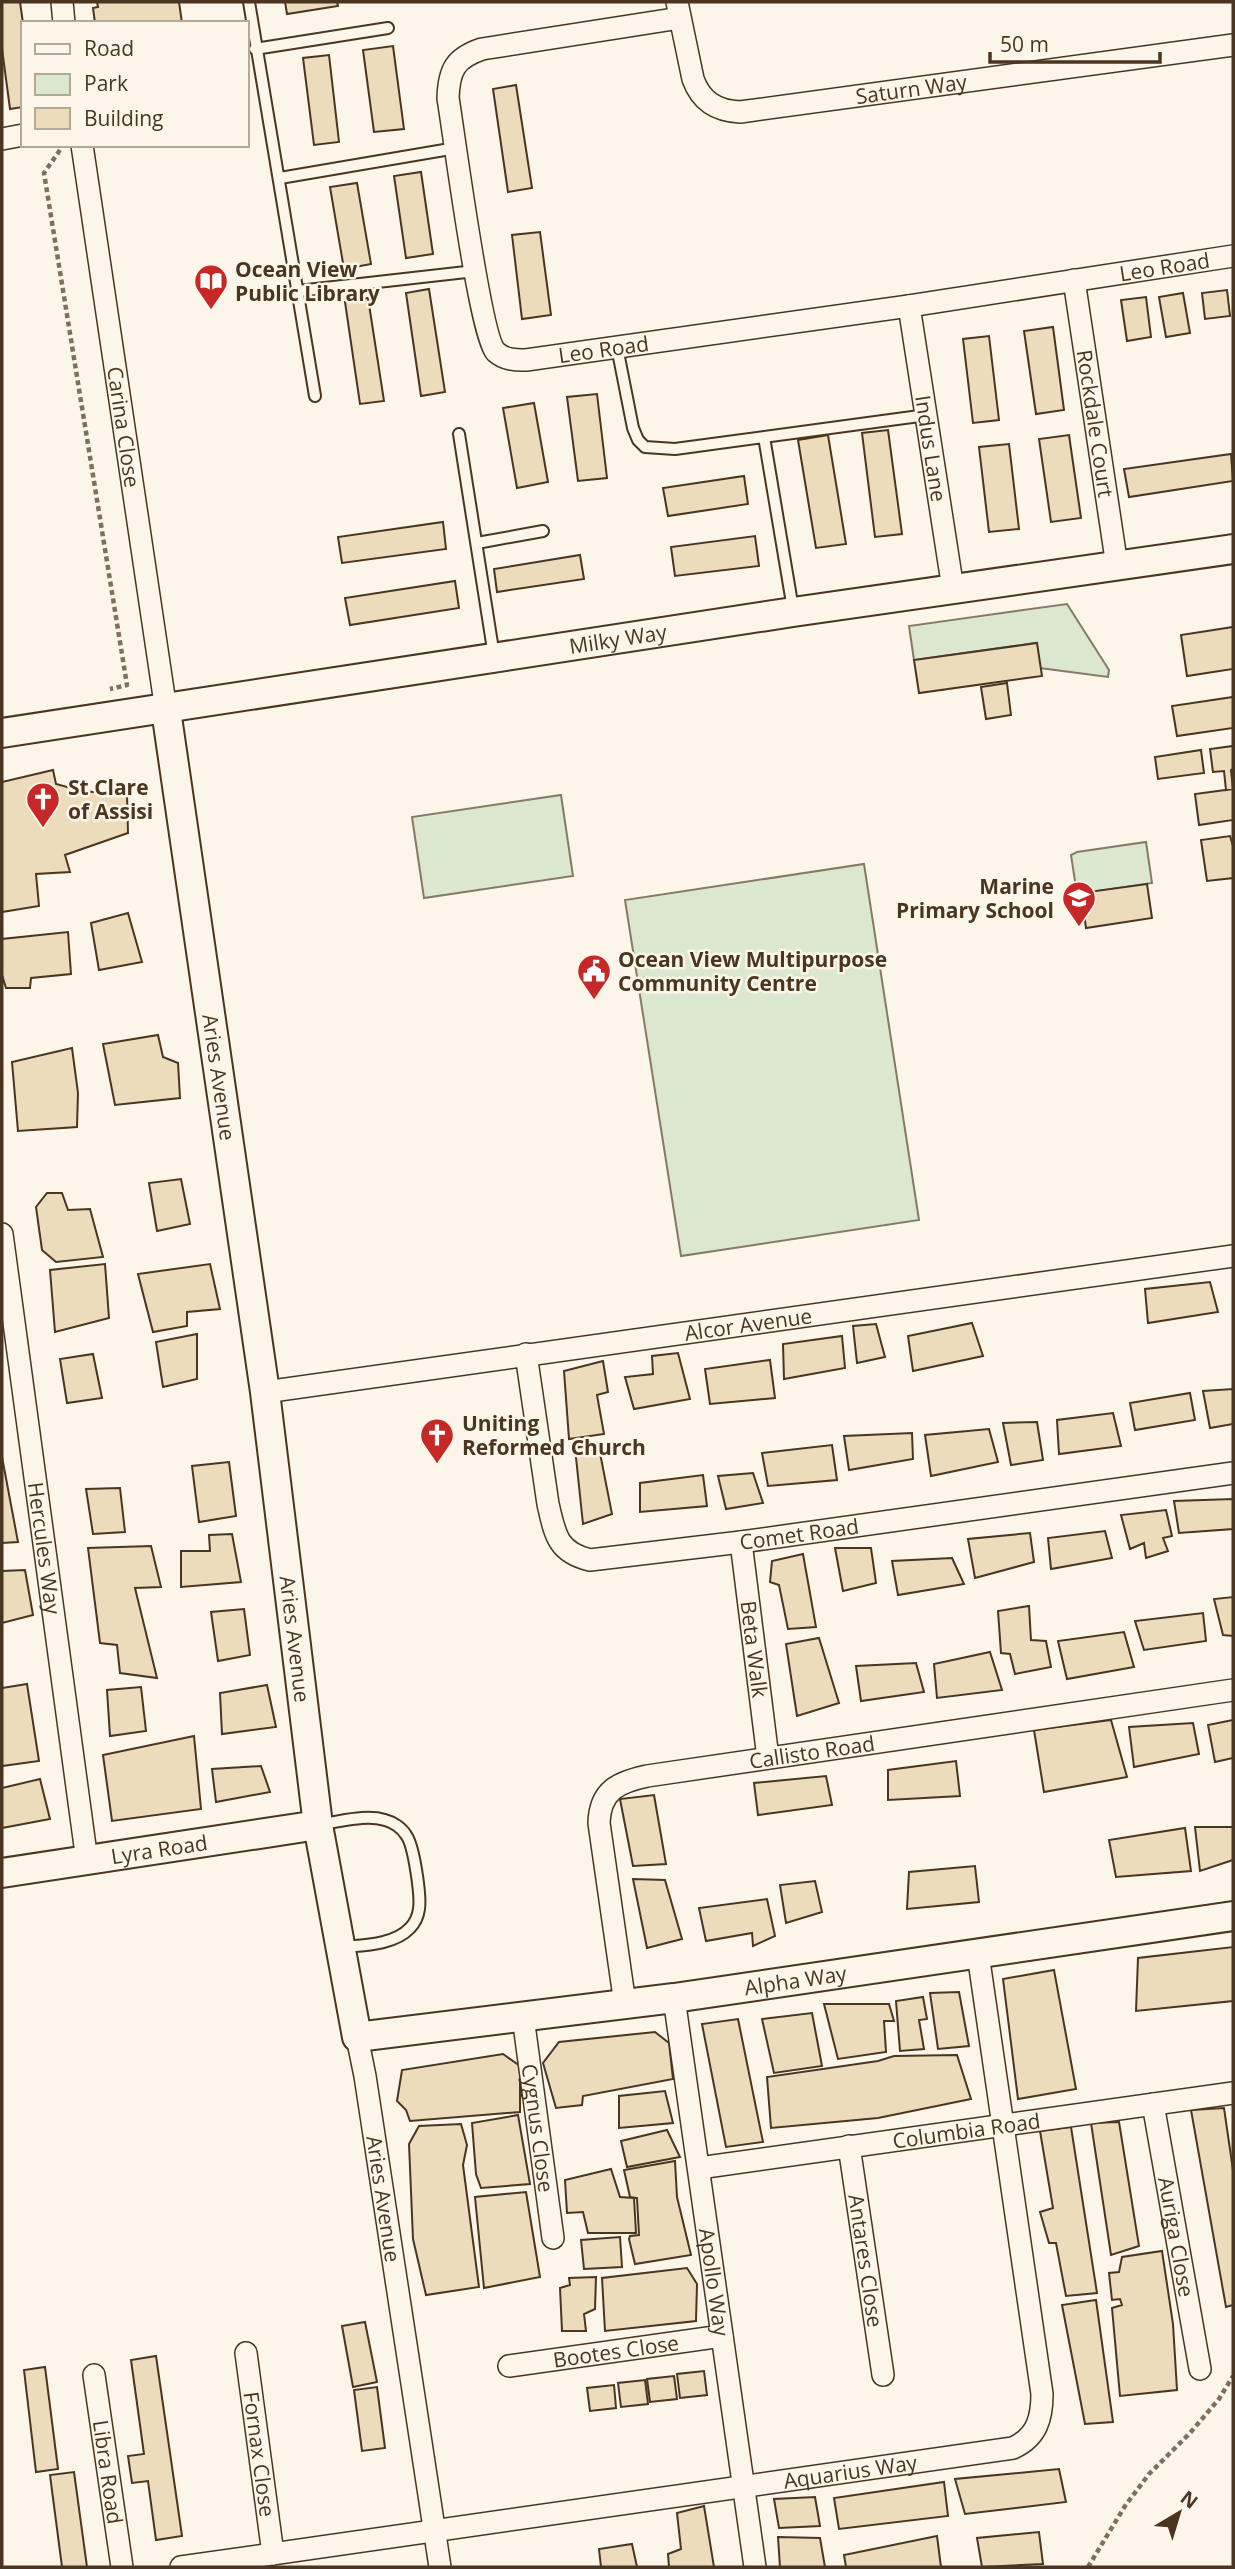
<svg xmlns="http://www.w3.org/2000/svg" width="1235" height="2569" font-family="'Open Sans',sans-serif">
  <style>
    .green { fill: #dce7d0; stroke: #887966; stroke-width: 2 }
    .building { fill: #ecdcbc; stroke: #4a3520; stroke-width: 2 }
    .lines { fill: none; stroke-linecap: round; stroke-linejoin: round }
    .lane-casing { stroke: #4a3520; stroke-width: 14 }
    .street-casing { stroke: #4a3520; stroke-width: 24 }
    .secondary-casing { stroke: #4a3520; stroke-width: 32 }
    .path { stroke: #7f6f5c; stroke-width: 4.5; stroke-dasharray: 5 3.5; stroke-linecap: butt }
    .lane { stroke: #fbf6e9; stroke-width: 10 }
    .street { stroke: #fbf6e9; stroke-width: 21 }
    .secondary { stroke: #fbf6e9; stroke-width: 28 }
    .labels { text-anchor: middle; dominant-baseline: central; stroke-width: 5; stroke-linejoin: round; paint-order: stroke }
    .street-label { font-size: 21px; fill: #4a3520; stroke: #fbf6e9 }
    .poi-label { font-size: 21px; font-weight: bold; fill: #4a3520; stroke: #fbf6e9; text-anchor: start }
  </style>
  <rect width="100%" height="100%" fill="#fbf6e9"/>
  <path class="green" d="M1067 604 1109 670 1108 677 1040 668 1036 643 914 660 909 626Z
    M561 795 573 876 424 898 412 817Z
    M1146 842 1152 883 1077 894 1071 855 1077 852Z
    M864 864 919 1220 681 1256 625 900Z"/>
  <path class="building" d="M2 2H20L23 23V107L10 109 2 49Z
    M97 2H179L182 23H95L93 8 98 7Z
    M285 2H337L338 6 287 14Z
    M393 46 404 129 374 132 363 50Z
    M329 55 339 142 314 145 303 58Z
    M516 85 532 188 508 192 493 89Z
    M421 172 433 254 406 258 394 176Z
    M357 183 371 264 344 269 330 187Z
    M540 232 551 315 522 319 512 235Z
    M429 289 445 392 421 396 406 293Z
    M1227 290 1230 316 1205 319 1202 293Z
    M1183 293 1190 333 1166 337 1159 297Z
    M1146 297 1151 337 1127 341 1121 300Z
    M368 298 384 401 360 404 345 302Z
    M1053 327 1064 410 1036 414 1024 331Z
    M989 336 999 420 973 423 963 339Z
    M597 394 607 478 578 481 567 397Z
    M534 403 548 482 517 488 503 408Z
    M888 430 902 534 875 537 862 433Z
    M828 435 846 544 816 548 798 440Z
    M1069 435 1081 518 1051 522 1039 439Z
    M1009 444 1019 529 989 532 979 447Z
    M1231 454 1233 481 1129 497 1124 469Z
    M744 476 748 504 668 516 663 488Z
    M443 522 446 549 342 563 338 537Z
    M755 536 759 566 675 576 671 547Z
    M580 555 584 579 497 592 494 569Z
    M455 581 459 608 350 625 345 598Z
    M1233 627V669L1187 676 1181 635Z
    M1037 643 1042 676 919 693 914 660Z
    M1007 683 1011 715 986 719 981 687Z
    M1233 697V728L1177 736 1172 706Z
    M1233 746V769L1231 770 1233 789 1226 790 1224 771 1213 772 1210 749Z
    M1201 750 1204 773 1158 779 1155 757Z
    M53 770 56 784 82 791 127 795 128 833 65 855 70 872 36 874 39 906 2 912V782Z
    M1233 789V820L1199 825 1195 794Z
    M1230 836 1233 846V878L1207 881 1201 840Z
    M1147 884 1152 918 1086 928 1081 893Z
    M128 913 142 962 99 970 91 923Z
    M68 932 71 974 31 978 30 988H6L2 975V939Z
    M158 1035 163 1057 178 1063 180 1098 115 1105 103 1044Z
    M72 1048 78 1093 77 1127 18 1131 12 1062Z
    M181 1179 190 1224 157 1231 149 1183Z
    M47 1193H62L68 1210 90 1209 103 1257 56 1262 42 1250 36 1207Z
    M105 1264 109 1318 55 1332 50 1270Z
    M210 1264 220 1309 187 1312V1326L153 1332 138 1274Z
    M1210 1282 1218 1312 1148 1323 1145 1289Z
    M972 1323 983 1356 913 1371 908 1336Z
    M876 1324 885 1357 857 1363 853 1326Z
    M197 1334V1379L163 1387 156 1342Z
    M842 1336 845 1368 784 1379 783 1344Z
    M678 1353 690 1399 634 1409 625 1377 653 1374 652 1356Z
    M93 1354 102 1398 67 1403 60 1359Z
    M770 1360 775 1398 710 1404 705 1369Z
    M603 1361 608 1392 597 1395 604 1434 569 1439 564 1371Z
    M1233 1389V1424L1210 1428 1203 1391Z
    M1190 1393 1195 1420 1135 1430 1130 1403Z
    M1113 1413 1121 1446 1059 1454 1057 1420Z
    M1037 1422 1043 1460 1011 1465 1003 1423Z
    M989 1429 998 1462 931 1476 925 1435Z
    M912 1433 913 1459 849 1470 844 1436Z
    M598 1443 612 1514 583 1524 575 1448Z
    M832 1445 837 1480 768 1486 762 1453Z
    M2 1457 18 1542 2 1543Z
    M229 1462 236 1516 199 1522 192 1466Z
    M753 1473 763 1503 726 1509 718 1476Z
    M703 1475 707 1506 640 1512V1483Z
    M120 1488 125 1532 93 1534 86 1489Z
    M1233 1499V1529L1179 1533 1174 1501Z
    M1166 1510 1172 1536 1163 1538 1168 1551 1146 1558 1144 1543 1130 1549 1121 1515Z
    M1105 1531 1112 1558 1051 1569 1048 1538Z
    M1030 1533 1034 1562 975 1578 968 1539Z
    M232 1534 241 1582 181 1587V1551H210L209 1535Z
    M151 1546 161 1587 135 1588 157 1678 120 1673 117 1645 100 1643 88 1548Z
    M835 1548H871L876 1583 843 1591Z
    M803 1554 816 1627 788 1629 779 1585 770 1582 772 1561Z
    M952 1558 964 1584 898 1595 892 1561Z
    M25 1570 33 1615 2 1623V1571Z
    M1233 1597V1636L1223 1635 1214 1599Z
    M1029 1606 1031 1640 1046 1641 1051 1667 1015 1674 1010 1654 1001 1653 998 1611Z
    M244 1609 250 1655 218 1661 211 1612Z
    M1203 1613 1206 1641 1144 1650 1135 1621Z
    M1124 1632 1134 1667 1067 1679 1058 1641Z
    M819 1638 839 1703 797 1716 786 1644Z
    M990 1652 1002 1690 937 1698 934 1664Z
    M916 1663 924 1692 861 1701 856 1666Z
    M27 1684 39 1761 2 1766V1688Z
    M267 1685 276 1727 222 1734 220 1693Z
    M141 1687 146 1731 110 1736 107 1690Z
    M1111 1720 1127 1777 1044 1792 1034 1730Z
    M1233 1720V1758L1215 1762 1208 1725Z
    M1193 1723 1199 1754 1134 1767 1129 1727Z
    M194 1736 201 1809 112 1821 103 1755Z
    M956 1761 960 1796 888 1800V1770Z
    M261 1766 270 1792 216 1802 212 1769Z
    M826 1776 832 1805 758 1815 754 1783Z
    M40 1779 50 1819 2 1828V1788Z
    M654 1795 666 1864 633 1866 620 1799Z
    M1195 1827H1233V1860L1200 1871Z
    M1185 1828 1191 1871 1116 1877 1109 1840Z
    M975 1866 979 1902 907 1909 909 1872Z
    M633 1879 665 1880 682 1939 647 1948Z
    M815 1881 822 1912 786 1923 780 1885Z
    M767 1899 775 1936 753 1946 752 1933 706 1941 699 1908Z
    M1233 1947V2001L1136 2011 1138 1958Z
    M1054 1970 1076 2089 1018 2099 1003 1979Z
    M959 1992 969 2046 938 2049 930 1993Z
    M923 1997 927 2019 919 2020 924 2049 900 2051 896 2001Z
    M824 2004H889L894 2021H884L886 2052 838 2059Z
    M812 2013 822 2066 774 2073 762 2019Z
    M738 2019 763 2142 726 2147 702 2024Z
    M655 2032 669 2043 673 2079 583 2096 582 2105 556 2108 543 2063 559 2042Z
    M503 2054 520 2066V2112L410 2121 406 2110 397 2101 402 2070Z
    M957 2055 971 2099 878 2118 771 2128 767 2077 878 2061 894 2056Z
    M665 2091 673 2123 619 2128V2096Z
    M1224 2108 1233 2170V2305L1226 2307 1191 2110Z
    M518 2115 530 2184 481 2188 476 2174 472 2123Z
    M1119 2122 1139 2246 1111 2255 1091 2123Z
    M461 2124 467 2145 463 2165 479 2287 426 2295 413 2239 409 2144 419 2126Z
    M1071 2127 1097 2293 1066 2296 1056 2243H1049L1040 2212 1053 2208 1040 2131Z
    M667 2130 680 2157 627 2167 621 2141Z
    M675 2161 677 2197 691 2255 635 2264 629 2239 630 2236 639 2235 637 2198 630 2197 624 2170Z
    M611 2169 620 2197 634 2198 636 2233H588L583 2212 567 2213 565 2180Z
    M526 2192 540 2277 484 2288 475 2197Z
    M620 2237 622 2267 584 2269 581 2240Z
    M1162 2251 1173 2324 1177 2390 1120 2396 1112 2308 1122 2305 1120 2299 1112 2300 1109 2273 1119 2272 1122 2257Z
    M687 2268 697 2284 696 2321 605 2331 602 2278Z
    M596 2277 595 2309 584 2314 586 2331H562L560 2288 570 2285 569 2278Z
    M1096 2300 1113 2422 1085 2424 1062 2305Z
    M365 2322 377 2382 353 2387 342 2326Z
    M156 2356 182 2536 156 2540 148 2481 132 2483 128 2456 144 2454 131 2360Z
    M45 2367 58 2469 36 2472 24 2370Z
    M704 2371 707 2395 680 2398 677 2374Z
    M674 2376 677 2399 650 2402 647 2379Z
    M645 2380 648 2404 621 2407 618 2383Z
    M614 2385 616 2408 590 2411 587 2388Z
    M377 2387 385 2448 362 2451 354 2390Z
    M1059 2469 1066 2502 965 2514 955 2479Z
    M74 2472 87 2567H62L50 2475Z
    M944 2482 948 2516 839 2529 834 2498Z
    M815 2497 820 2526 779 2528 774 2499Z
    M704 2506 714 2567H669L668 2554 681 2549 677 2513Z
    M1039 2532 1043 2564 982 2567 977 2538Z
    M937 2536 941 2567H846L844 2555Z
    M778 2537 820 2538 825 2567H780Z
    M632 2544 637 2567H601L599 2549Z"/>
  <g class="lines">
    <g class="lane-casing">
      <path id="lane" d="M249 2 315 396
        M255 49 388 28
        M280 178 456 148
        M298 291 475 271
        M617 347 633 428 638 440 645 447 675 449 927 415
        M459 434 494 656
        M764 437 793 609
        M477 543 543 531
        M320 1824C340 1822 365 1814 385 1820 393 1822 402 1828 406 1835 414 1845 421 1896 419 1909 418 1916 415 1923 410 1928 394 1945 364 1945 343 1947"/>
    </g>
    <g class="street-casing">
      <g id="street">
        <path d="M62 2 64 23"/>
        <path id="s1" d="M677 2 693 79C701 101 716 111 740 112L1233 45"/>
        <path id="s2" d="M680 18 482 49C455 58 449 70 448 98 454 134 480 336 496 352 505 360 515 360 526 360L909 306 1233 256"/>
        <path d="M2 139 23 135"/>
        <path id="s3" d="M82 145 166 710"/>
        <path id="s4" d="M1074 280 1117 566"/>
        <path id="s5" d="M909 306 953 589"/>
        <path id="s6" d="M2 1234 87 1861"/>
        <path id="s7" d="M526 1354 548 1504C555 1534 557 1552 590 1560L741 1542 1233 1473"/>
        <path id="s8" d="M265 1392 1233 1256"/>
        <path id="s9" d="M741 1542 768 1758"/>
        <path id="s10" d="M674 1998 755 2567"/>
        <path id="s11" d="M625 2004 599 1823C600 1790 619 1782 647 1776L1233 1690"/>
        <path id="s12" d="M523 2017 553 2238"/>
        <path id="s13" d="M357 2037 365 2076 440 2567"/>
        <path id="s14" d="M1153 2104 1200 2369"/>
        <path id="s15" d="M849 2146 883 2375"/>
        <path id="s16" d="M699 2168 1233 2093"/>
        <path id="s17" d="M246 2353 273 2554"/>
        <path id="s18" d="M509 2366 722 2336"/>
        <path id="s19" d="M94 2375 122 2567"/>
        <path id="s20" d="M181 2567 1013 2448C1037 2437 1042 2418 1042 2394L978 1954"/>
      </g>
    </g>
    <g class="secondary-casing">
      <g id="secondary">
        <path id="s21" d="M166 710 265 1392 318 1825 357 2037 674 1998 1233 1916"/>
        <path id="s22" d="M2 733 793 612 1233 549"/>
        <path id="s23" d="M2 1873 318 1825"/>
      </g>
    </g>
    <path class="path" d="M60 150 44 173 127 685 110 689
      M1088 2567 1125 2506 1149 2474 1190 2433 1219 2399 1233 2376"/>
    <use href="#lane" class="lane"/>
    <use href="#street" class="street"/>
    <use href="#secondary" class="secondary"/>
  </g>
  <defs>
    <g id="library-pin" transform="scale(1.75)"><path d="M0 17L-7.5 6A9.5 9.5 0 1 1 7.5 6Z" fill="#c62828" stroke="#fbf6e9"/><path d="M-6-4Q-3-5.5-.7-3.5V5Q-3 3-6 4ZM6-4Q3-5.5 .7-3.5V5Q3 3 6 4Z" fill="#fff"/></g>
    <g id="church-pin" transform="scale(1.75)"><path d="M0 17L-7.5 6A9.5 9.5 0 1 1 7.5 6Z" fill="#c62828" stroke="#fbf6e9"/><path d="M-1.2-6h2.4v3.5h3.3v2.4h-3.3V6h-2.4V-.1h-3.3v-2.4h3.3Z" fill="#fff"/></g>
    <g id="school-pin" transform="scale(1.75)"><path d="M0 17L-7.5 6A9.5 9.5 0 1 1 7.5 6Z" fill="#c62828" stroke="#fbf6e9"/><path d="M0-5L7-2L0 1L-7-2ZM-4 1L0 2.5L4 1V4Q0 6-4 4Z" fill="#fff"/></g>
    <g id="civic-pin" transform="scale(1.75)"><path d="M0 17L-7.5 6A9.5 9.5 0 1 1 7.5 6Z" fill="#c62828" stroke="#fbf6e9"/><path d="M-.6-6.5H3V-4.5H.6V-3L4-1V1h2V6H-6V1h2V-1L-.6-3ZM-1.2 2.5V6h2.4V2.5Z" fill="#fff"/></g>
  </defs>
  <g fill-rule="evenodd">
    <use href="#library-pin" x="211" y="281"/>
    <use href="#church-pin" x="43" y="799"/>
    <use href="#school-pin" x="1079" y="898"/>
    <use href="#civic-pin" x="594" y="971"/>
    <use href="#church-pin" x="437" y="1435"/>
  </g>
  <g class="labels">
    <g class="street-label">
      <text stroke="none"><textPath href="#s1" startOffset="313">Saturn Way</textPath></text>
      <text stroke="none"><textPath href="#s2" startOffset="1202">Leo Road</textPath></text>
      <text stroke="none"><textPath href="#s2" startOffset="635">Leo Road</textPath></text>
      <text stroke="none"><textPath href="#s4" startOffset="145">Rockdale Court</textPath></text>
      <text stroke="none"><textPath href="#s3" startOffset="285">Carina Close</textPath></text>
      <text stroke="none"><textPath href="#s5" startOffset="144">Indus Lane</textPath></text>
      <text stroke="none"><textPath href="#s22" startOffset="623">Milky Way</textPath></text>
      <text stroke="none"><textPath href="#s21" startOffset="371">Aries Avenue</textPath></text>
      <text stroke="none"><textPath href="#s8" startOffset="488">Alcor Avenue</textPath></text>
      <text stroke="none"><textPath href="#s7" startOffset="438">Comet Road</textPath></text>
      <text stroke="none"><textPath href="#s6" startOffset="317">Hercules Way</textPath></text>
      <text stroke="none"><textPath href="#s21" startOffset="938">Aries Avenue</textPath></text>
      <text stroke="none"><textPath href="#s9" startOffset="108">Beta Walk</textPath></text>
      <text stroke="none"><textPath href="#s11" startOffset="424">Callisto Road</textPath></text>
      <text stroke="none"><textPath href="#s23" startOffset="159">Lyra Road</textPath></text>
      <text stroke="none"><textPath href="#s21" startOffset="1783">Alpha Way</textPath></text>
      <text stroke="none"><textPath href="#s12" startOffset="112">Cygnus Close</textPath></text>
      <text stroke="none"><textPath href="#s16" startOffset="270">Columbia Road</textPath></text>
      <text stroke="none"><textPath href="#s13" startOffset="164">Aries Avenue</textPath></text>
      <text stroke="none"><textPath href="#s14" startOffset="135">Auriga Close</textPath></text>
      <text stroke="none"><textPath href="#s15" startOffset="116">Antares Close</textPath></text>
      <text stroke="none"><textPath href="#s10" startOffset="287">Apollo Way</textPath></text>
      <text stroke="none"><textPath href="#s18" startOffset="108">Bootes Close</textPath></text>
      <text stroke="none"><textPath href="#s17" startOffset="102">Fornax Close</textPath></text>
      <text stroke="none"><textPath href="#s19" startOffset="98">Libra Road</textPath></text>
      <text stroke="none"><textPath href="#s20" startOffset="676">Aquarius Way</textPath></text>
    </g>
    <g class="poi-label">
      <text x="235" y="269">Ocean View<tspan x="235" dy="24">Public Library</tspan></text>
      <text x="68" y="787">St Clare<tspan x="68" dy="24">of Assisi</tspan></text>
      <text x="1054" y="886" text-anchor="end">Marine<tspan x="1054" dy="24">Primary School</tspan></text>
      <text x="618" y="959">Ocean View Multipurpose<tspan x="618" dy="24">Community Centre</tspan></text>
      <text x="462" y="1423">Uniting<tspan x="462" dy="24">Reformed Church</tspan></text>
    </g>
  </g>
  <rect width="1235" height="2569" fill="none" stroke="#4a3520" stroke-width="7"/>
  <rect x="21" y="21" width="228" height="126" fill="#fbf6e9" stroke="#b4a999" stroke-width="2"/>
  <rect x="35" y="44" width="35" height="10" fill="#fbf6e9" stroke="#b4a999" stroke-width="2"/>
  <text x="84" y="56" font-size="21" fill="#4a3520">Road</text>
  <rect x="35" y="74" width="35" height="21" fill="#dce7d0" stroke="#b4a999" stroke-width="2"/>
  <text x="84" y="91" font-size="21" fill="#4a3520">Park</text>
  <rect x="35" y="108" width="35" height="21" fill="#ecdcbc" stroke="#b4a999" stroke-width="2"/>
  <text x="84" y="126" font-size="21" fill="#4a3520">Building</text>
  <g transform="translate(1179 2513) rotate(38)" stroke="#fbf6e9" stroke-width="5" paint-order="stroke">
  <path d="M0-5L12 26L0 18L-12 26Z" fill="#4a3520"/>
  <text y="-10" font-size="19" font-weight="bold" text-anchor="middle" fill="#4a3520">N</text>
  </g>
  <path d="M990 52v10h170v-10" fill="none" stroke="#4a3520" stroke-width="3.5"/>
  <text x="1000" y="52" font-size="21" fill="#4a3520" stroke="#fbf6e9" stroke-width="5" paint-order="stroke">50 m</text>
</svg>
